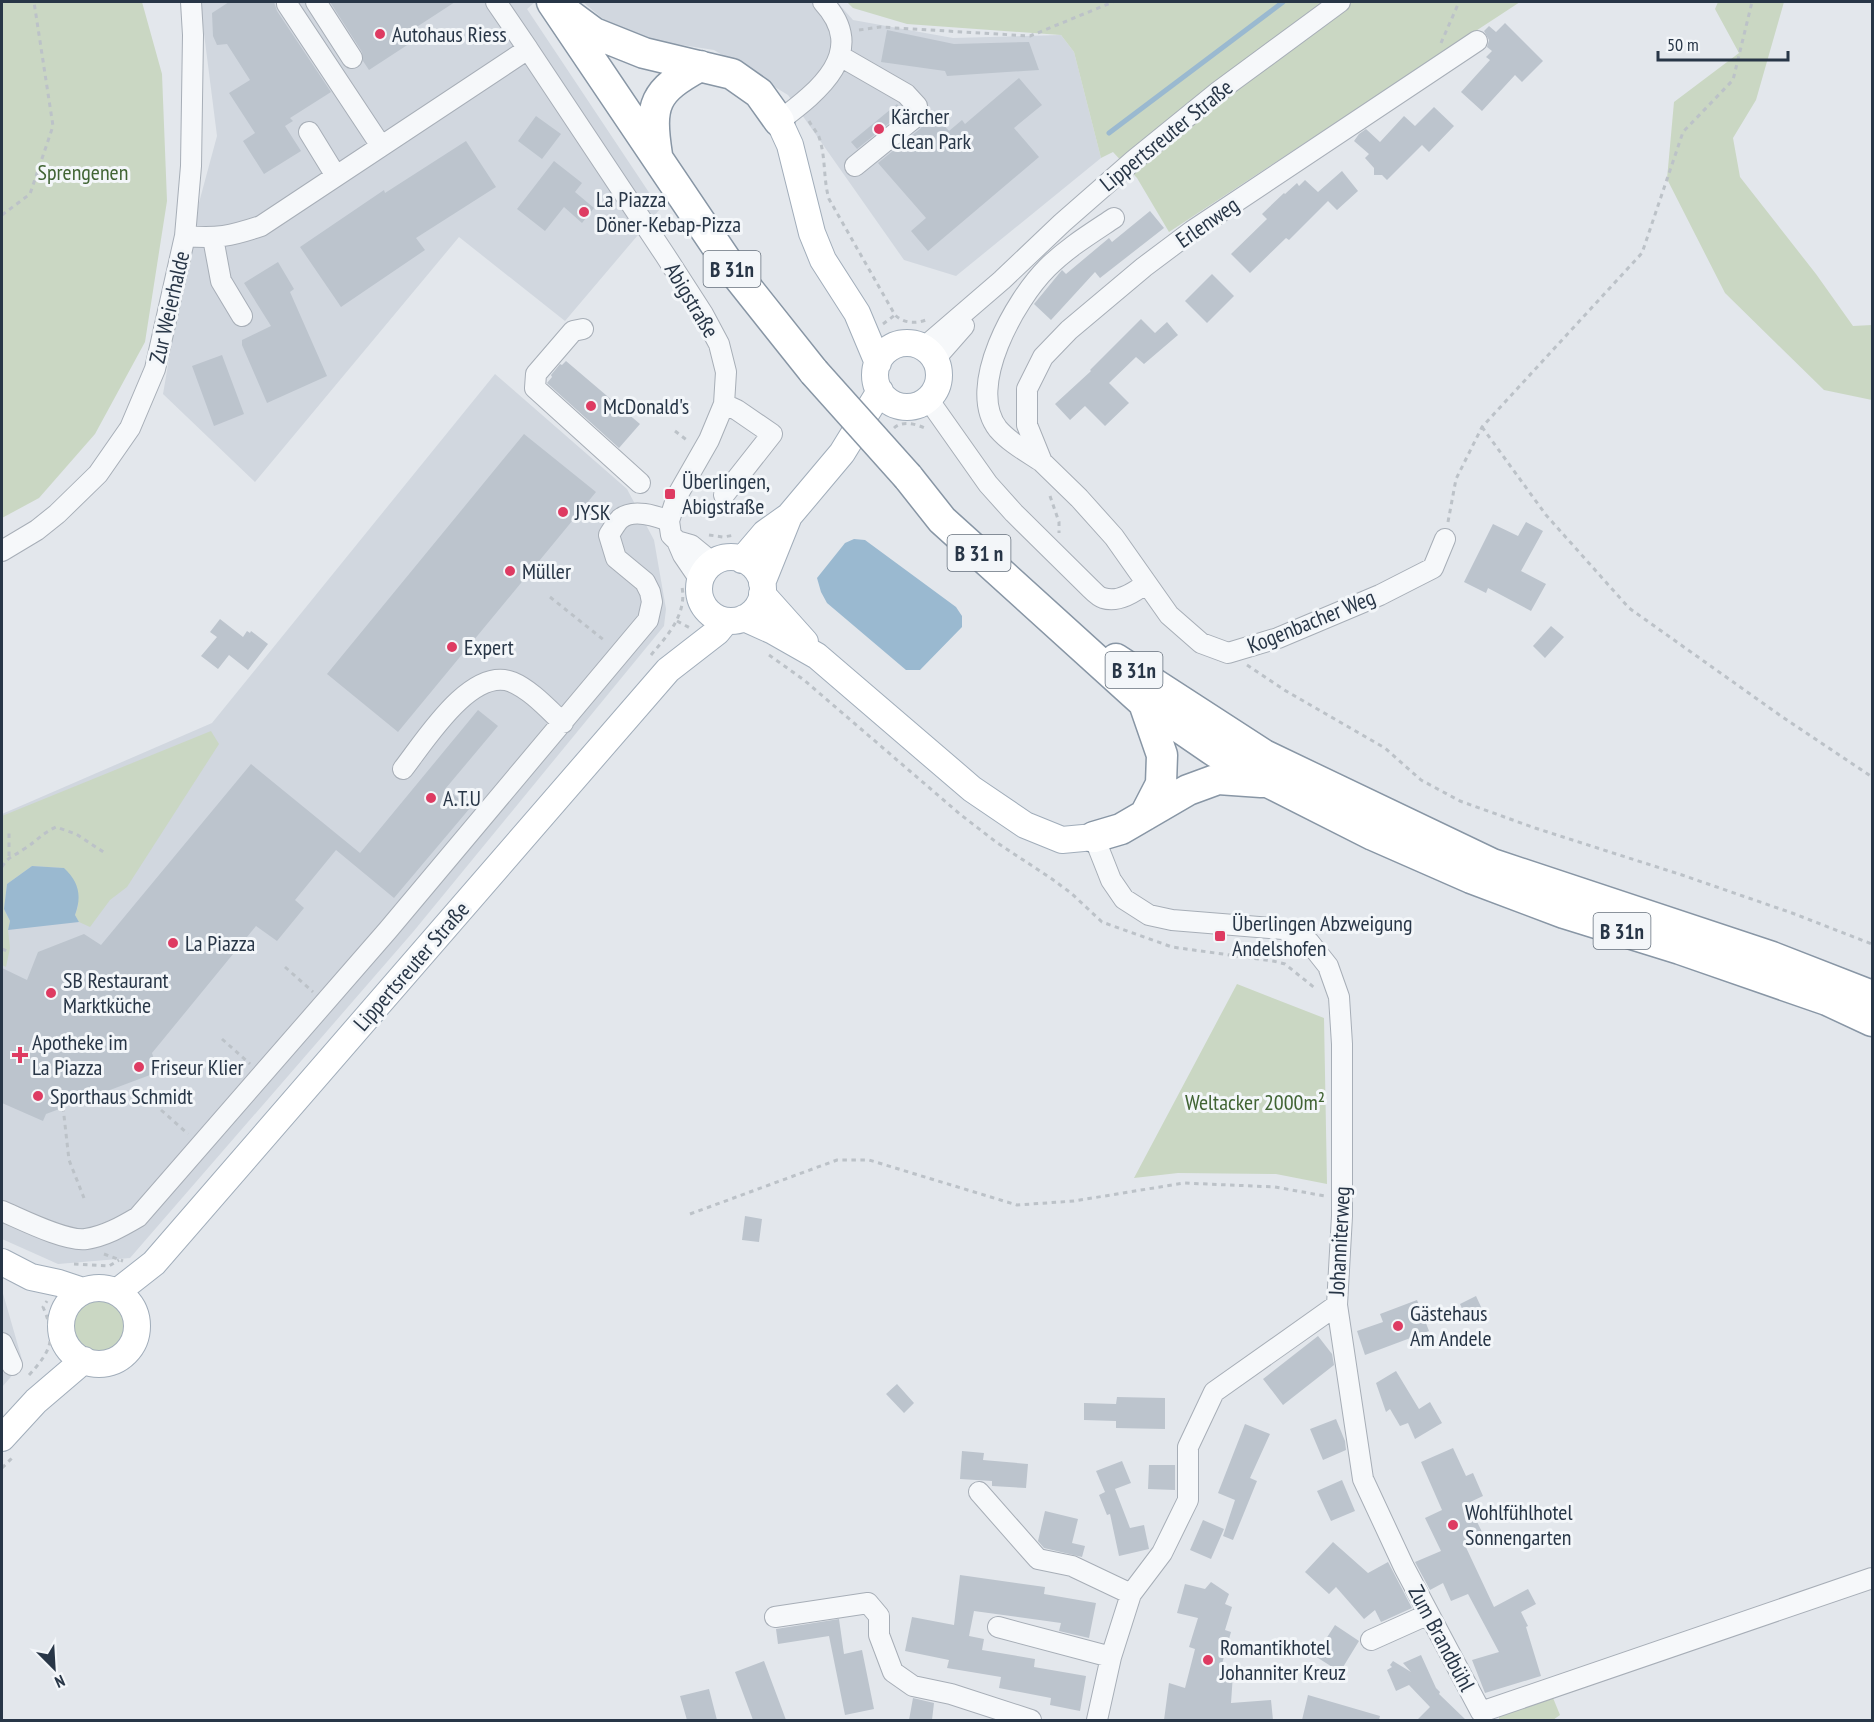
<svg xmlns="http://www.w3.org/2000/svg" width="1874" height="1722" font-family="'PT Sans Narrow',sans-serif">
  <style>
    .built { fill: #d1d7df }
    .green { fill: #cad7c3 }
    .water { fill: #9ab9d0 }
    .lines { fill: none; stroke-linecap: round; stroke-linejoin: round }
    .stream { stroke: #9ab9d0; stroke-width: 5 }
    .building { fill: #bcc4cd }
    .minor-casing { stroke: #a7aeb7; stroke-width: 22 }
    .major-casing { stroke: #a1adba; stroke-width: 28 }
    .highway-casing { stroke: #8896a5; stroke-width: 33 }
    .path { stroke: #bcc2c8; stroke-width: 3; stroke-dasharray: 4.5 4.5; stroke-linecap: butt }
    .minor { stroke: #f6f8fa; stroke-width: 20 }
    .major { stroke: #fff; stroke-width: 26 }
    .highway { stroke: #fff; stroke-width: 30 }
    .highway-bridge-casing { stroke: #8896a5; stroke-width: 33; stroke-linecap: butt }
    .highway-bridge { stroke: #fff; stroke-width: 30 }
    .poi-dot { fill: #de3b62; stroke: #f3f6f9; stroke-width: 2 }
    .labels { text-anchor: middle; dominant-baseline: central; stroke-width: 6; stroke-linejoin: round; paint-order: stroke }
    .shield { fill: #f3f6f9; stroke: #65707c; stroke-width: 1.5 }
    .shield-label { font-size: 21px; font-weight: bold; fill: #283647 }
    .poi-label { font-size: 22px; fill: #283647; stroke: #f3f6f9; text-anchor: start }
    .street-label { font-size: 22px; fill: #283647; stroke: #f3f6f9 }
    .park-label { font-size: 22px; fill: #416434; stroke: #f3f6f9 }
  </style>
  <rect width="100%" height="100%" fill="#e3e7ec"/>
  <path class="built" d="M200 2H535L527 9 660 209 565 321 459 237 255 482 163 394 190 236 217 136Z
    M583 2H837L853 20 953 38 1061 35 1074 52 1101 158 956 276 904 260 788 95 714 50 623 36Z
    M495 374 627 489 654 540 666 609 664 626 413 932 130 1258 58 1264 2 1239V814L212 723Z
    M2 1290 23 1363 2 1387Z"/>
  <path class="green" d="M2 2H142L162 74 167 201 145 342 95 434 39 498 2 518Z
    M847 2H1520L1169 232 1137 178 1113 152 1101 158 1074 52 1061 35 907 24 853 8Z
    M1718 2H1784L1756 100 1733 138 1740 177 1816 274 1853 326 1872 325V400L1824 390 1725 293 1667 179 1674 102 1739 53 1715 9Z
    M211 731 219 744 127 887 110 900 90 927 79 922 75 915 78 906 64 868 32 866 7 884 4 909 10 921 8 930 10 948 6 967 2 965V816Z
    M1237 984 1324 1018 1327 1184 1276 1174 1178 1173 1134 1178Z
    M71 1327a27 27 0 1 1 54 0a27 27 0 1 1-54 0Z
    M1551 1693 1560 1715 1553 1720H1499V1712Z"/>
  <path class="water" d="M854 539 865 540 956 607 962 616V627L920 670H906L827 603 821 592 817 578 845 543Z
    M32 866 64 868C79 882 82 896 75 915L79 922 8 930 10 921 4 909 7 884Z"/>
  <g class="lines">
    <path class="stream" d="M1109 133 1283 2"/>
  </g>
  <path class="building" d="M229 2H274L277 11 331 92 290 118 293 121 285 126 301 151 264 174 243 141 255 133 229 93 250 80 227 44 217 45 213 36 212 13Z
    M330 2H455L412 30 418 38 369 70 363 61 362 52Z
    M1505 23 1543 61 1522 82 1515 75 1482 111 1461 92 1490 60 1486 57 1492 51 1487 47 1489 40 1484 31 1489 26 1496 32Z
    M887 30 954 44 1029 42 1039 70 947 76 945 71 881 62Z
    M1019 78 1042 105 1014 128 1039 157 928 251 911 231 926 218 878 163 921 128 927 115 931 111 949 131 962 120 965 124Z
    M897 104 903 112 857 149 851 142Z
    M1434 107 1454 126 1429 152 1422 145 1387 180 1382 175H1374V168L1365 158 1369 154 1354 141 1359 134 1366 129 1380 142 1404 116 1415 126Z
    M536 116 561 134 542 159 518 141Z
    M466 141 496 187 416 238 425 250 341 307 300 247 384 190 385 193Z
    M554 161 582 183 575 192 594 208 582 223 564 207 545 231 517 209Z
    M1342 171 1358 191 1337 210 1328 201 1289 240 1286 238 1250 273 1231 254 1267 219 1262 214 1284 193 1285 194 1297 183 1299 186 1305 180 1318 192Z
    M1150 211 1164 228 1100 278 1095 272 1051 320 1034 304 1062 270 1066 274 1109 238 1112 242Z
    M278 262 294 289 290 292 327 376 267 403 242 345V340L271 326 244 283Z
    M1212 274 1234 296 1207 323 1185 301Z
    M1141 319 1155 333 1167 322 1178 335 1144 364 1136 357 1109 383 1129 403 1105 426 1085 406 1070 420 1055 404 1091 371 1090 370Z
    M222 355 244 414 214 426 192 366Z
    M566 361 640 424 619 448 547 383 552 377 551 375 560 364 562 365Z
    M524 434 596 492 398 732 327 674Z
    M1526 522 1543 531 1521 571 1546 584 1531 611 1488 588 1486 593 1464 582 1493 524 1518 536Z
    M220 619 243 637 247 631 250 633 251 631 268 644 248 670 229 655 218 669 201 656 217 637 210 632Z
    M1551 626 1564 637 1545 658 1533 646Z
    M478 710 498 726 446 788 470 808 394 898 336 850 295 900 304 908 277 941 256 926 152 1053 158 1072 46 1114 43 1121 2 1103V968L27 980 38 952 84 934 101 945 251 764 360 853Z
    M745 1216 762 1219 759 1242 742 1240Z
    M1476 1296 1482 1309 1466 1317 1460 1304Z
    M1417 1300 1429 1331 1365 1355 1357 1331 1383 1322 1380 1314Z
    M1318 1336 1332 1354 1334 1365 1283 1405 1263 1379Z
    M1396 1371 1419 1409 1430 1402 1442 1423 1415 1439 1408 1423 1400 1426 1390 1409 1386 1412 1376 1383Z
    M897 1384 914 1403 904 1413 886 1394Z
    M1117 1397 1165 1398V1429L1116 1428V1421L1084 1420V1403L1116 1404Z
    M1336 1419 1345 1441 1346 1450 1323 1460 1310 1429Z
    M1245 1424 1270 1434 1250 1478 1257 1481 1233 1540 1223 1536 1235 1500 1218 1493Z
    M1453 1448 1466 1476 1473 1473 1483 1496 1468 1503 1482 1532 1463 1541 1494 1607 1528 1589 1536 1604 1521 1612 1528 1626 1526 1627 1541 1676 1485 1693 1472 1660 1499 1652 1468 1594 1451 1601 1443 1583 1430 1590 1415 1562 1441 1551 1425 1518 1442 1510 1421 1462Z
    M962 1451 984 1453 983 1460 1028 1464 1026 1488 992 1486V1481L960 1479Z
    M1122 1461 1131 1483 1115 1489 1130 1528 1144 1525 1149 1549 1119 1556 1110 1514 1107 1515 1099 1495 1105 1492 1096 1471Z
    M1149 1465H1175V1490L1148 1489Z
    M1342 1480 1355 1511 1331 1521 1317 1491Z
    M1045 1511 1078 1519 1072 1543 1085 1546 1082 1557 1044 1548 1038 1541Z
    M1203 1520 1224 1529 1211 1559 1190 1550Z
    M1333 1542 1368 1573 1388 1562 1412 1608 1381 1622 1375 1610 1364 1619 1336 1587 1329 1594 1305 1572Z
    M960 1575 1045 1587 1044 1594 1096 1603 1089 1638 1059 1631 1061 1623 974 1611 969 1636 984 1639 982 1650 1035 1659 1034 1667 1086 1676 1080 1711 1050 1705 1051 1698 999 1688 1001 1677 947 1668 949 1660 905 1651 912 1617 954 1625Z
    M1211 1582 1229 1594 1225 1604 1232 1607 1225 1630 1231 1632 1220 1671 1233 1674 1231 1703 1271 1700 1273 1720H1164L1169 1683 1185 1688 1195 1649 1189 1647 1198 1618 1177 1613 1185 1584 1205 1589Z
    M839 1619 844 1654 862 1650 874 1709 845 1715 829 1636 778 1644 776 1629Z
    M1335 1625 1359 1641 1340 1672 1315 1656Z
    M1421 1655 1436 1688 1440 1692 1439 1694 1466 1720H1417L1430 1707 1409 1685 1396 1691 1387 1670 1392 1667 1390 1665 1393 1661 1411 1672 1403 1663Z
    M764 1661 786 1720H753L735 1672Z
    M709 1689 717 1720H687L680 1696Z
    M1308 1695 1380 1716 1379 1720H1302Z
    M913 1698 934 1703 932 1720H909Z"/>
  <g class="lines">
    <g class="minor-casing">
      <path id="minor" d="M316 2 352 58
        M496 2 528 49
        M287 4 381 146
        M840 56 906 94 917 106 913 119 855 166
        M779 121C819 91 869 52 823 2
        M309 132 336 176
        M185 236C217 239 231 236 261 226L528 49 665 255 703 314 719 344 726 372 724 404 709 440 677 496 669 521 671 535 677 541 683 555 700 580
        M213 238 221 281 242 316
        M583 329 573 331 536 374 535 388 640 483
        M923 348 1002 280 1062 223 1134 160 1219 91 1340 2
        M935 359 964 326
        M928 399 988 484 1014 513 1091 589C1094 592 1099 597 1103 598 1118 603 1135 592 1145 584
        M724 404 737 410 772 434 724 495
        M1042 462C1027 452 1010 443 998 429 965 387 1016 299 1047 268 1067 248 1090 234 1114 218
        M1445 539 1433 568 1380 595 1278 638 1228 653 1201 643 1169 615 1114 537 1079 498 1042 462 1027 425V389L1043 357 1069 330 1144 267 1192 231 1477 41
        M677 541 691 545 713 563
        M2 551 37 530 57 514 98 474 130 428 155 369 185 236 191 166 193 35 191 2
        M403 769C425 741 471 666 512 682 531 690 548 709 563 723
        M1094 837 1111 880 1124 899 1149 915 1172 920 1283 929 1309 942 1328 966 1339 997 1342 1044V1216L1337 1305 1363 1479 1404 1567 1481 1712 1872 1578
        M2 1211C21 1219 66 1242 86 1239 105 1236 121 1227 138 1217L388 930 648 620 652 602 650 592 645 582 616 558 609 535C612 530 616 523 620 519 633 508 656 516 669 521
        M2 1343 12 1365
        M979 1492 1038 1559 1072 1566 1131 1594
        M775 1617 868 1603 879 1616V1635L893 1672 913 1686 951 1694 1031 1720
        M998 1627 1111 1657
        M1371 1640 1429 1614
        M1097 1720 1111 1657 1131 1594 1162 1553 1188 1500V1447L1214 1392 1337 1305"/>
    </g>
    <g class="major-casing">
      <path id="major" d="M779 121 790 145 812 233 823 260 857 313 878 363
        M875 375a32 32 0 1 1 64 0a32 32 0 1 1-64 0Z
        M699 589a32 32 0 1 1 64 0a32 32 0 1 1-64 0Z
        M742 560 765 533 789 516 842 453 880 391
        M762 583 789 516
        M762 594 805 642
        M744 618 773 631 817 656 972 789 1025 825 1062 840 1094 837
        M2 1262 31 1277 59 1283 83 1291
        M61 1326a38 38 0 1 1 76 0a38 38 0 1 1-76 0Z
        M117 1292 154 1263 668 670 717 632 726 621
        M2 1438 36 1401 84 1360"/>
    </g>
    <g class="highway-casing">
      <path id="highway" d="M552 2 732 269 814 372
        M567 13 594 33 644 53 732 74 759 93 779 121
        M657 155C649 104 654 91 700 66
        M908 477 942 520 1144 703 1214 751 1270 783 1373 835 1471 878 1564 913 1680 949 1827 1000 1872 1021
        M1116 659 1264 755 1492 864 1772 957 1872 996
        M1144 703 1162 755 1161 784 1145 815
        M1094 837 1121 829 1188 790 1218 779 1261 782"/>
    </g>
    <path class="path" d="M859 30 880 27 1030 36 1113 2
      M1441 43 1459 2
      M809 121C812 127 817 132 819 137 826 157 823 179 829 199L895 315C903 323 915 324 926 320
      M2 215 30 194 53 126 34 2
      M883 324 895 315
      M1482 427 1546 515 1629 608 1781 716 1872 777
      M894 428C903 420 916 424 927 429
      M675 431 688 441
      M1050 496 1059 522V533
      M1448 522 1456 479 1482 427 1642 253 1683 132 1733 80 1752 2
      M709 535 723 537 735 535
      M550 597 605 641
      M677 621 690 628
      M651 655C668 635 687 614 682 587
      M769 655 804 680 961 815 996 842 1052 879 1071 893 1102 922 1172 947 1273 961 1285 964 1316 989
      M1247 665 1286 691 1385 748 1421 780 1460 801 1535 828 1682 875 1792 913 1872 944
      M9 856V833
      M2 867C8 856 15 856 24 849 37 841 41 834 56 827L76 834 105 853
      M2 949 7 951
      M285 967 313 992
      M222 1039 250 1064
      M63 1107 69 1160 84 1198
      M161 1110 188 1134
      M690 1214 837 1160H869L1017 1205 1074 1201 1184 1183 1275 1187 1325 1196
      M104 1254 123 1261
      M74 1264 109 1266 119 1260
      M29 1375C51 1351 57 1339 43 1307L47 1301
      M2 1468 13 1457"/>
    <use href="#minor" class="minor"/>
    <use href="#major" class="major"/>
    <use href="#highway" class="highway"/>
    <g class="highway-bridge-casing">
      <path id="highway-bridge" d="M814 372 908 477"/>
    </g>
    <use href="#highway-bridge" class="highway-bridge"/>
  </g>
  <g class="poi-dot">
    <circle cx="380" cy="34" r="6"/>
    <circle cx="879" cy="129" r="6"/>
    <circle cx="584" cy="212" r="6"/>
    <circle cx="591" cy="406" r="6"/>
    <rect x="664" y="488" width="12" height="12" rx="3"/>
    <circle cx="563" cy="512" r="6"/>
    <circle cx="510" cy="571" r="6"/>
    <circle cx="452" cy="647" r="6"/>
    <circle cx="431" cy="798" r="6"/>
    <rect x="1214" y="930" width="12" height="12" rx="3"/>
    <circle cx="173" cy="943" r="6"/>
    <circle cx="51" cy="993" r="6"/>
    <path d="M17 1046h6v6h6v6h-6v6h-6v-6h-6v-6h6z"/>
    <circle cx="139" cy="1067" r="6"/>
    <circle cx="38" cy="1096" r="6"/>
    <circle cx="1398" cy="1326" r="6"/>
    <circle cx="1453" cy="1525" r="6"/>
    <circle cx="1208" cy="1660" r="6"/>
  </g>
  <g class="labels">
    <g class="shield">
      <rect x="703.5" y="251" width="57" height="36" rx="4.5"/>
      <rect x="947.5" y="535" width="63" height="36" rx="4.5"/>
      <rect x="1105.5" y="652" width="57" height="36" rx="4.5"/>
      <rect x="1593.5" y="913" width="57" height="36" rx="4.5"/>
    </g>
    <g class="shield-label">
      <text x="732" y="269">B 31n</text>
      <text x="979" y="553">B 31 n</text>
      <text x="1134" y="670">B 31n</text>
      <text x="1622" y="931">B 31n</text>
    </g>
    <g class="poi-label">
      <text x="392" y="34">Autohaus Riess</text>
      <text x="891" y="116">Kärcher<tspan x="891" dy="25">Clean Park</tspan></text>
      <text x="596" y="199">La Piazza<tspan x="596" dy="25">Döner-Kebap-Pizza</tspan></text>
      <text x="603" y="406">McDonald's</text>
      <text x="682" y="481">Überlingen,<tspan x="682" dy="25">Abigstraße</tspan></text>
      <text x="575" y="512">JYSK</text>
      <text x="522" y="571">Müller</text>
      <text x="464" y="647">Expert</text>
      <text x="443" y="798">A.T.U</text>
      <text x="1232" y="923">Überlingen Abzweigung<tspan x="1232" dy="25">Andelshofen</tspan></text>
      <text x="185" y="943">La Piazza</text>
      <text x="63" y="980">SB Restaurant<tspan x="63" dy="25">Marktküche</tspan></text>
      <text x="32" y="1042">Apotheke im<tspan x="32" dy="25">La Piazza</tspan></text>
      <text x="151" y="1067">Friseur Klier</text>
      <text x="50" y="1096">Sporthaus Schmidt</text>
      <text x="1410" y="1313">Gästehaus<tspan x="1410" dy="25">Am Andele</tspan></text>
      <text x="1465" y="1512">Wohlfühlhotel<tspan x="1465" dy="25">Sonnengarten</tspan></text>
      <text x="1220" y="1647">Romantikhotel<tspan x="1220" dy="25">Johanniter Kreuz</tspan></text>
    </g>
    <g class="street-label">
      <text transform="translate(1166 135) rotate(-39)">Lippertsreuter Straße</text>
      <text transform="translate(1207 222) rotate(-35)">Erlenweg</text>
      <text transform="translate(692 300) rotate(59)">Abigstraße</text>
      <text transform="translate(169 307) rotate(-77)">Zur Weierhalde</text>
      <text transform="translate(1311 621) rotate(-22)">Kogenbacher Weg</text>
      <text transform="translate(411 966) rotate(-49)">Lippertsreuter Straße</text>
      <text transform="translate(1339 1241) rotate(-87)">Johanniterweg</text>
      <text transform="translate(1442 1638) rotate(62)">Zum Brandbühl</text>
    </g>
    <g class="park-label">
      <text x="83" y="172">Sprengenen</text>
      <text x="1255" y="1102">Weltacker 2000m²</text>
    </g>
  </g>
  <rect width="1874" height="1722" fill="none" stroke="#283647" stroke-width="6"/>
  <g transform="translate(54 1668) rotate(156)" stroke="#f3f6f9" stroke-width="4.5" paint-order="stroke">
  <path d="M0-4.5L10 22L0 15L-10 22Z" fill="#283647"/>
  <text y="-9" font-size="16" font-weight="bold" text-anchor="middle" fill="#283647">N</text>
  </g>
  <path d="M1658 51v9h130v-9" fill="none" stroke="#283647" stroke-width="3"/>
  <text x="1667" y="51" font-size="18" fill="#283647" stroke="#f3f6f9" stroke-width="4.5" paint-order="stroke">50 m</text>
</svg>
